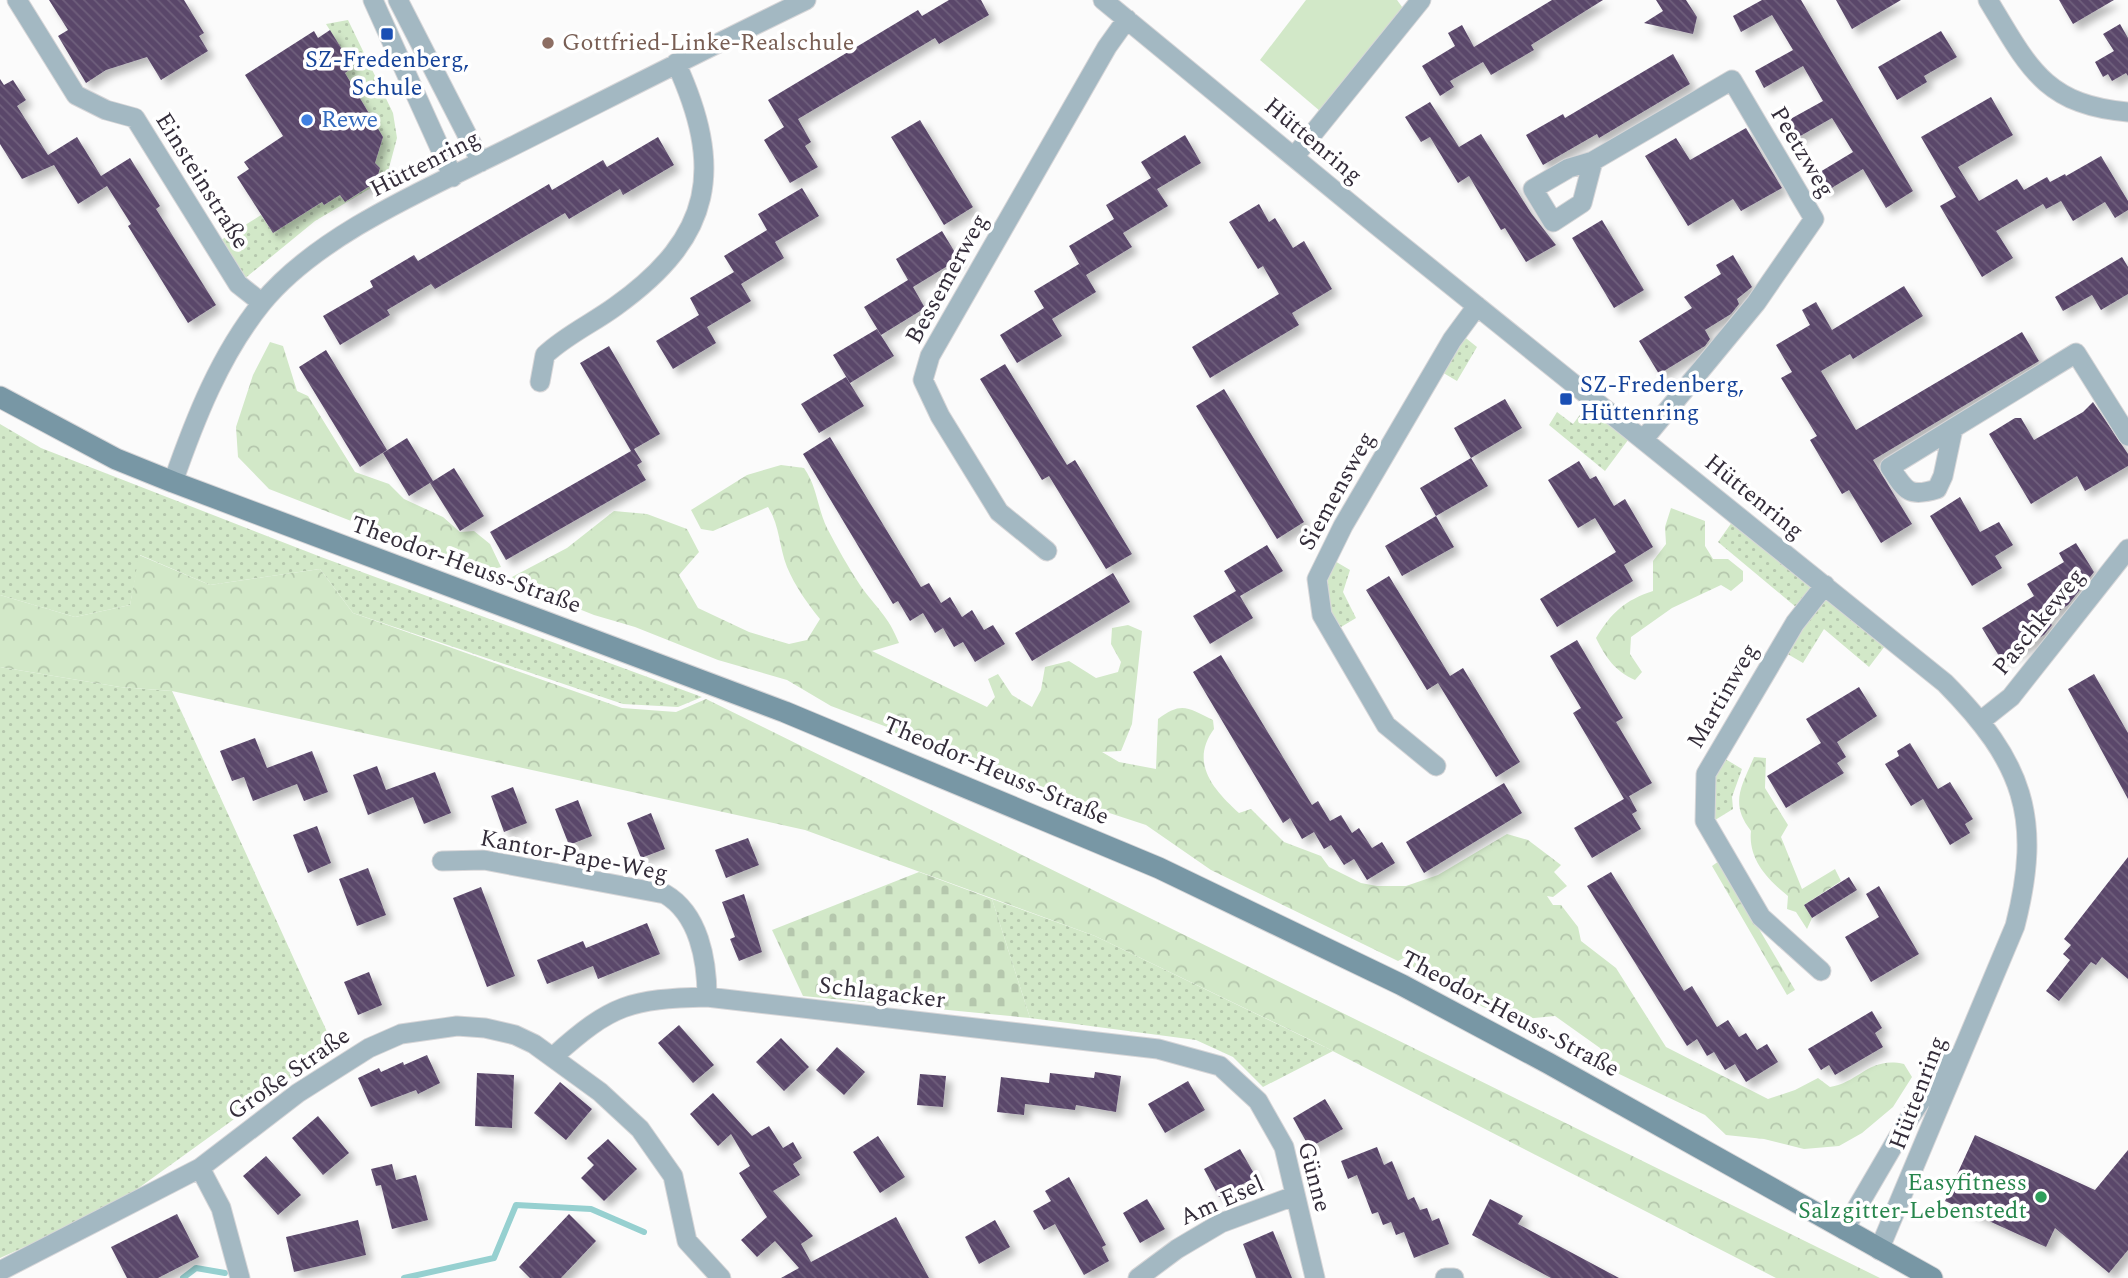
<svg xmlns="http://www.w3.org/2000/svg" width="2128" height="1278" font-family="Spectral,serif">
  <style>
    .grass { fill: url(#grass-dots) }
    .forest { fill: url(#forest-crowns) }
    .cemetery { fill: url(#cemetery-stones) }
    .pitch { fill: #d2e8c8 }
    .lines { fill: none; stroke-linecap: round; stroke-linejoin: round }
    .stream { stroke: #96d0d0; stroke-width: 6 }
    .building { fill: url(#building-back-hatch); filter: url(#shadow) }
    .street-casing { stroke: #d7d6d8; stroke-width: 21 }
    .secondary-casing { stroke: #d7d6d8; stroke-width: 23 }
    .street { stroke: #a3b8c2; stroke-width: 19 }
    .secondary { stroke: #7897a5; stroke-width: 21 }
    .transit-dot { fill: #1a4fb4; stroke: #fff; stroke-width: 2.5 }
    .education-dot { fill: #8d6e63; stroke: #fff; stroke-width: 2.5 }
    .shop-dot { fill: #3f7fe0; stroke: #fff; stroke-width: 2.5 }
    .leisure-dot { fill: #2e9e5b; stroke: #fff; stroke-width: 2.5 }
    .labels { text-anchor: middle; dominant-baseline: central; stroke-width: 7; stroke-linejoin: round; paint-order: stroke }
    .education-label { font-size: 24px; fill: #785e54; stroke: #fff; text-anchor: start }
    .transit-label { font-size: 24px; fill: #164399; stroke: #fff }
    .shop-label { font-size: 24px; fill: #366cbe; stroke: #fff; text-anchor: start }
    .street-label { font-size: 24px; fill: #342d3a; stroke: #fff }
    .leisure-label { font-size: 24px; fill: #27864d; stroke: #fff; text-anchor: end }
  </style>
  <defs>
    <pattern id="grass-dots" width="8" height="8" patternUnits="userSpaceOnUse" patternTransform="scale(1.75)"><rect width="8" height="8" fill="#d2e8c8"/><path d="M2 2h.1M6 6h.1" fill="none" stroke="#b5c7ad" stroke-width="1.8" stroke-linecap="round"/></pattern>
    <pattern id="forest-crowns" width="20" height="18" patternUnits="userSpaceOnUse" patternTransform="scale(1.75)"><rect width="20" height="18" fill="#d2e8c8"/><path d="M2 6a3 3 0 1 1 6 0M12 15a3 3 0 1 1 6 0" fill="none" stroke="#b5c7ad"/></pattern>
    <pattern id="cemetery-stones" width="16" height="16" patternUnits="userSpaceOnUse" patternTransform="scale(1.75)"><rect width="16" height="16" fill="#d2e8c8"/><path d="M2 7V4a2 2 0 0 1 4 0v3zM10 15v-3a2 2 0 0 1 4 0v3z" fill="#b5c7ad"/></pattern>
    <pattern id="building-back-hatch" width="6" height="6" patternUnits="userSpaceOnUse" patternTransform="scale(1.75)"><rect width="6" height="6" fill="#5a476a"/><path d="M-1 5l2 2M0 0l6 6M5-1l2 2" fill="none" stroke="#6f5f7c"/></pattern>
    <filter id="shadow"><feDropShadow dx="6" dy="6" stdDeviation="3.5" flood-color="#0004"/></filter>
  </defs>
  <rect width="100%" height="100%" fill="#fbfbfb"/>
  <path class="grass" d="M348 20 393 113 397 138 386 179 315 221 238 284 213 245 261 215 273 233 322 202 324 205 340 195 345 202 376 182 380 168 375 163 383 137 345 73 353 67 326 24Z
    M1457 331 1477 347 1457 381 1435 368Z
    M1592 399 1634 432 1605 471 1549 425 1557 412 1573 424Z
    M0 424 41 448 321 557 702 697 678 707 623 704 353 613 320 569 210 585 140 555 130 605 75 617 0 595Z
    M1737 515 1891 638 1869 667 1824 629 1803 663 1779 649 1803 613 1718 542Z
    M1328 557 1350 570 1343 592 1356 618 1331 633 1322 615Z
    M0 667 120 687 172 691 334 1047 111 1208 0 1258Z
    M1717 754 1742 769 1732 797 1733 809 1707 825Z
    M992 899 1095 936 1333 1051 1263 1087 1233 1057 1196 1040 1030 1018Z"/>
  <path class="forest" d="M270 342 283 346 297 391 308 396 355 472 389 484 404 499 443 517 460 532 474 531 490 544 501 567 486 571 441 556 269 489 238 457 236 427 253 375Z
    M781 465 804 468C817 486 817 507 827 528 837 547 848 567 860 585 876 608 888 615 899 643L872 651 987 707 995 697 988 679 998 674 1012 695 1032 707 1041 690 1045 667 1069 661 1096 678 1118 672 1121 662 1111 644 1112 628 1128 625 1142 631 1132 724 1121 751 1102 752 1119 762 1156 769 1158 719C1182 701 1188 708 1213 720L1214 729C1189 763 1214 790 1239 813L1251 809 1284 842 1321 856 1329 867 1361 883 1377 886H1406L1438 875 1507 834 1528 840 1561 865 1554 872 1567 886 1553 897 1547 896 1553 905H1561L1578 927 1581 941 1616 968 1666 1047 1768 1099 1795 1090 1818 1078 1830 1087C1860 1082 1869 1056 1904 1064L1912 1077 1893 1107 1862 1133 1839 1146 1804 1149 1764 1139 1726 1135 1705 1115 1615 1072 1600 1048 1555 1016 1523 1019 1483 1007 1413 967 1411 954 1398 961 1211 870 1146 825 1018 783 991 765 926 740 912 742 893 738 887 727 831 706 787 680 718 660 635 627 594 615 524 587 512 577 567 548 614 511 647 514 687 529 699 552 679 575 698 608 749 632 789 644 807 640 820 619C807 603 795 586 787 567 779 547 780 526 768 507L713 531 701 529 691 510 747 475Z
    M1671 508 1705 521V546L1713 559H1728L1743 571V581L1731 591 1721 585 1672 608 1631 637 1630 654 1642 672 1635 680C1615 671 1606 658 1596 638 1611 613 1625 600 1653 591V561L1666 544 1665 527Z
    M139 555 210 585 320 569 353 613 622 708 676 712 706 699 1880 1278H1776L1317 1043 1095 936 805 830 172 691 120 687 0 667V595L75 617 130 605Z
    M1754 757 1766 758 1765 788 1788 825 1781 837 1802 889 1835 869 1841 881 1804 905 1812 918 1807 929 1796 912 1787 909 1788 896C1767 879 1748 859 1751 831 1729 803 1742 786 1754 757Z
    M1719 861 1795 990 1787 995 1712 866Z"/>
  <path class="cemetery" d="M919 872 992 899 1030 1018 803 996 772 930Z"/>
  <path class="pitch" d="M1306 0H1397L1408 15 1327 117 1260 60Z"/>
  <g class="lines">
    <path class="stream" d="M183 1278 196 1268 225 1273
      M404 1278 494 1258 516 1205 591 1209 644 1232"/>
  </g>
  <path class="building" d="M49 0H184L204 33 199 36 208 51 161 80 147 57 106 70 86 83 58 36 68 30Z
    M949 0H981L989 15 939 44 935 38 798 119 811 142 805 146 818 167 790 183 764 140 784 127 768 100 918 10 922 16Z
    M1552 0H1603L1531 45 1534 50 1491 75 1483 62 1450 81 1454 87 1440 96 1422 66 1455 46 1448 33 1462 25 1474 47Z
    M1656 0H1686L1697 17 1693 34 1644 23 1663 11Z
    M1762 0H1801L1913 191 1886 208 1863 169 1825 192 1815 175 1853 152 1832 118 1795 139 1785 122 1823 101 1803 66 1764 88 1755 71 1793 50 1772 15 1741 32 1733 16Z
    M1836 0H1901L1852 29Z
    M2059 0H2114L2073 24Z
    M2120 24 2128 38V76L2126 73 2112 81 2108 74 2103 77 2095 62 2114 51 2103 34Z
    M330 30 353 67 345 73 383 137 375 163 380 168 376 182 345 202 340 195 324 205 322 202 273 233 237 177 249 169 244 162 283 136 245 75 314 31 318 38Z
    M1941 31 1957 57 1924 76 1927 82 1897 100 1878 67Z
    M1673 54 1690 84 1599 138 1597 134 1543 165 1526 135 1563 114 1565 118Z
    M0 79 4 85 13 80 26 100 17 106 48 155 77 137 101 176 130 158 160 206 156 209 216 305 188 323 128 226 131 224 107 186 78 204 54 165 22 179 0 144Z
    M1991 97 2013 135 1958 167 1979 201 2017 179 2024 190 2047 177 2050 182 2065 174 2066 176 2101 156 2128 201V210L2115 218 2105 202 2073 221 2061 201 2046 209 2043 204 1996 231 2013 258 1982 277 1940 206 1956 197 1921 137Z
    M1430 102 1459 147 1481 134 1531 213 1556 245 1526 262 1505 228 1501 230 1469 176 1458 183 1430 137 1421 142 1405 117Z
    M920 120 973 207 944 225 891 137Z
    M1746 128 1782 188 1741 211 1733 199 1688 226 1645 156 1676 138 1690 160Z
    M1185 135 1201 163 1157 189 1168 206 1123 233 1132 247 1086 275 1096 292 1052 319 1062 336 1017 363 1000 335 1044 308 1034 291 1079 264 1082 269 1069 246 1114 219 1106 205 1151 178 1141 162Z
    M658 137 674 165 623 195 620 189 569 219 565 213 435 289 431 284 387 310 390 315 340 345 323 316 373 287 370 281 414 255 418 261 549 184 552 190 603 160 607 167Z
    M802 188 819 216 775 242 784 258 741 284 751 301 707 327 716 343 673 369 656 341 699 315 690 298 734 272 724 256 767 230 758 214Z
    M1259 204 1269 222 1275 218 1293 248 1304 241 1332 289 1292 313 1299 325 1210 378 1192 347 1279 294 1263 266 1258 269 1229 222Z
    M1602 220 1644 290 1614 308 1572 238Z
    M942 231 959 259 913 287 925 308 881 335 864 307 908 280 896 259Z
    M1733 255 1752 287 1737 299 1739 304 1731 314 1705 330 1710 339 1705 346 1659 374 1639 341 1692 308 1684 297 1721 274 1716 265Z
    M2122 257 2128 267V294L2101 310 2092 295 2063 311 2055 297Z
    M1904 286 1923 316 1853 359 1850 354 1821 371 1856 430 2022 332 2039 361 1873 460 1912 524 1881 543 1849 490 1842 494 1810 440 1817 436 1781 378 1792 372 1776 345 1810 325 1802 310 1816 302 1832 330Z
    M877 329 894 356 850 383 833 355Z
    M609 346 660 434 634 449 642 462 637 465 646 480 506 560 490 532 631 451 580 363Z
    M326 350 387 450 360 467 299 367Z
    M1005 364 1067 465 1075 460 1132 554 1106 569 1049 476 1042 480 980 379Z
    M846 377 864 406 819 433 801 404Z
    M1224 389 1304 522 1277 539 1196 406Z
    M1505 399 1522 428 1471 458 1454 428Z
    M2093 402 2128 454V466L2085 491 2077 476 2031 504 1989 434 2015 418H2021L2034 440 2083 412Z
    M830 437 921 587 929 583 941 603 950 597 962 617 972 610 984 630 993 625 1005 644 975 662 963 642 954 647 943 628 935 633 923 613 910 621 898 601 893 604 803 454Z
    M407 438 433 481 409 496 383 453Z
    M1471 458 1488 486 1436 516 1420 488Z
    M1579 461 1590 479 1596 476 1614 506 1625 499 1653 547 1624 565 1633 581 1557 627 1540 599 1616 552 1595 518 1578 528 1548 480Z
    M454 468 484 516 460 531 430 483Z
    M1960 497 1980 532 1999 522 2013 545 1995 556 2002 568 1972 586 1930 516Z
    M1436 516 1454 547 1402 576 1385 546Z
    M2076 543 2094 572 2068 605 2048 618 2052 625 2044 635 2002 661 1982 628 2034 596 2027 584 2064 562 2059 553Z
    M1267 545 1283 571 1240 596 1253 618 1210 644 1193 616 1236 591 1224 571Z
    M1113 573 1130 602 1032 661 1015 633Z
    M1389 576 1450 676 1463 668 1520 762 1496 777 1438 683 1427 690 1366 590Z
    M1577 640 1623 718 1616 722 1652 783 1624 799 1573 713 1581 708 1550 656Z
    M1221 655 1312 805 1318 801 1330 821 1341 815 1352 833 1359 828 1372 848 1382 842 1395 863 1367 880 1354 859 1344 865 1331 845 1324 849 1314 832 1302 839 1290 818 1283 823 1193 672Z
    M2094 674 2128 733V799L2068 689Z
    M1859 687 1877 716 1837 742 1846 757 1837 763 1844 773 1786 808 1767 776 1821 743 1806 719Z
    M255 738 267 768 312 751 328 792 304 801 297 784 253 801 244 777 232 781 220 751Z
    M1910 743 1938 789 1950 782 1973 819 1965 824 1970 833 1950 845 1923 799 1911 806 1885 764 1899 756 1897 751Z
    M377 766 386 790 435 772 451 813 424 824 413 797 368 815 353 775Z
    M1504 783 1522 813 1424 873 1406 842Z
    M513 787 527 823 504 832 491 796Z
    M1629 796 1637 811 1632 814 1641 829 1592 858 1574 828Z
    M578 800 592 836 569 845 555 809Z
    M651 813 665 849 641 858 627 823Z
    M317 826 331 863 308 873 293 835Z
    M748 838 759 865 726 878 715 850Z
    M2128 857V979L2102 957 2096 965 2091 962 2059 1001 2046 991 2070 960 2063 954 2071 945 2064 939Z
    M368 868 386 915 357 926 339 879Z
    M1611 872 1684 991 1692 986 1717 1027 1728 1020 1739 1037 1746 1033 1757 1050 1767 1044 1778 1062 1746 1082 1735 1064 1725 1070 1714 1052 1707 1056 1697 1039 1687 1046 1587 886Z
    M1849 877 1857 890 1812 918 1804 905Z
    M1879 886 1919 954 1871 982 1845 937 1879 917 1866 894Z
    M481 887 515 976 487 987 453 898Z
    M744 894 762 952 739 961 730 939 735 937 722 902Z
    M647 923 660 954 598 979 593 966 547 984 537 960 583 941 586 948Z
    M369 972 382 1005 358 1015 344 982Z
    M1872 1011 1882 1028 1875 1033 1883 1047 1835 1075 1829 1065 1821 1070 1808 1049Z
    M679 1025 714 1065 693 1083 658 1043Z
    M781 1038 809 1067 784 1091 756 1062Z
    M837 1047 865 1072 844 1095 816 1070Z
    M427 1055 440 1083 418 1094 416 1090 371 1107 358 1078 379 1068 381 1072 403 1062 404 1065Z
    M1095 1072 1121 1076 1116 1112 1076 1105 1075 1110 1025 1104 1024 1115 997 1112 1001 1077 1049 1083 1050 1073 1094 1078Z
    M477 1073 514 1075 512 1128 475 1126Z
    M920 1074 946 1076 943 1107 917 1105Z
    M1188 1081 1205 1110 1165 1133 1148 1104Z
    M560 1082 592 1109 566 1140 534 1113Z
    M713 1093 752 1136 769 1126 783 1148 793 1142 802 1158 793 1164 800 1175 773 1191 813 1236 801 1244 811 1262 896 1217 929 1278H781L799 1268 775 1241 757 1257 741 1240 767 1217 739 1173 750 1166 731 1134 718 1146 690 1114Z
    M1325 1099 1343 1129 1314 1145H1308L1293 1118Z
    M318 1116 349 1153 323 1175 292 1138Z
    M1975 1135 2095 1190 2128 1150V1250L2109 1273 2055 1228 2046 1247 1945 1201Z
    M878 1136 905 1177 880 1193 853 1152Z
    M608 1139 637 1169 604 1201 581 1178 594 1165 587 1158Z
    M1377 1147 1384 1165 1392 1161 1408 1200 1414 1197 1420 1210 1427 1208 1432 1221 1439 1218 1449 1244 1414 1258 1404 1232 1396 1235 1391 1222 1383 1225 1378 1212 1372 1214 1357 1175 1348 1179 1341 1161Z
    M1240 1149 1256 1177 1219 1197 1204 1169Z
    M266 1156 301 1195 278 1215 243 1176Z
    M392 1164 396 1180 416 1175 428 1220 392 1229 381 1185 376 1186 371 1169Z
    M1069 1177 1106 1245 1102 1247 1109 1261 1084 1275 1055 1224 1044 1230 1033 1211 1051 1201 1045 1191Z
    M1147 1199 1165 1229 1140 1243 1123 1213Z
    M1490 1199 1523 1216 1518 1224 1619 1278H1551L1472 1235Z
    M177 1214 199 1257 158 1278H127L111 1247Z
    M569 1214 596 1241 561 1278H530L519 1267Z
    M358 1220 366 1255 294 1272 286 1237Z
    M995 1220 1010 1247 979 1264 965 1237Z
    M1273 1231 1292 1278H1256L1243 1244Z"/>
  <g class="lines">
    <g class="street-casing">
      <path id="street" d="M17 0 76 95 106 110 135 118 238 284 262 303
        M373 0 453 177
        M398 0 481 162
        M1103 0 1375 224 1945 683C2023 762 2043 817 2015 926L1879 1250
        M1988 0C2028 66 2044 105 2128 112
        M1294 157 1421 0
        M1593 161 1582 203 1553 222 1533 189 1569 168 1593 161 1732 80 1814 219 1756 303 1643 440
        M540 382 545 355C566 335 593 323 616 306 714 236 724 168 676 63
        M1953 429 1943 476 1937 489C1908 498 1905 490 1890 467L2076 353 2128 436
        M173 482C195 419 220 355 262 303 320 232 436 185 517 144 613 96 709 47 806 0
        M1047 551 999 512 940 416 923 380 930 356 1107 47 1127 19
        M1982 720 2011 697 2128 549
        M1436 766 1386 725 1322 615 1317 579 1343 526 1452 340 1477 306
        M442 861 484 860 665 894C699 914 707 960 707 997
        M1821 971 1761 917 1705 821 1706 774 1795 623 1825 585
        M554 1056C612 1004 630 999 707 997L1158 1049 1220 1066 1258 1101 1284 1147 1315 1278
        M200 1168 221 1208 240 1278
        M1844 1230 1910 1117 1950 1058
        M0 1271 200 1168 298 1093 369 1048 401 1034 457 1026 485 1028 515 1035 534 1044 600 1092 640 1129 673 1176 687 1241 721 1278
        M1138 1278 1177 1249 1221 1223 1294 1196
        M1445 1278H1454"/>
    </g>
    <g class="secondary-casing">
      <path id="secondary" d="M0 397 116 459 173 482 785 712 1159 868 1402 985 1548 1063 1932 1278"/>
    </g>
    <use href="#street" class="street"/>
    <use href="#secondary" class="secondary"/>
  </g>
  <g class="transit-dot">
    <rect x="380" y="27" width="14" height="14" rx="3.5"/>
    <rect x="1559" y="392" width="14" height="14" rx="3.5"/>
  </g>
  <circle class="education-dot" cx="548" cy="43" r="7"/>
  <circle class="shop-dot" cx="307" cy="120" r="7"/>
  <circle class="leisure-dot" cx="2041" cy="1197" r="7"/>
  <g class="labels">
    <g class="education-label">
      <text x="562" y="43">Gottfried-Linke-Realschule</text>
    </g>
    <g class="transit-label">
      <text x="387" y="60">SZ-Fredenberg,<tspan x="387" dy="28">Schule</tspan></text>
      <text x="1580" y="385" text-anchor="start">SZ-Fredenberg,<tspan x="1580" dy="28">Hüttenring</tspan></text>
    </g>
    <g class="shop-label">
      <text x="321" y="120">Rewe</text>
    </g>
    <g class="street-label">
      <text transform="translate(1313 141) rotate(40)">Hüttenring</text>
      <text transform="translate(1802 152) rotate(59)">Peetzweg</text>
      <text transform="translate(425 164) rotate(-27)">Hüttenring</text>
      <text transform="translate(202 181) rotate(58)">Einsteinstraße</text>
      <text transform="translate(947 279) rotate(-61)">Bessemerweg</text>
      <text transform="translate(1337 491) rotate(-61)">Siemensweg</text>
      <text transform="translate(1754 497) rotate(39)">Hüttenring</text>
      <text transform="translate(466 565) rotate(20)">Theodor-Heuss-Straße</text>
      <text transform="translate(2039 622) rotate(-51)">Paschkeweg</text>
      <text transform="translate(1723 696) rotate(-60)">Martinweg</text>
      <text transform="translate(996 771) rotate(23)">Theodor-Heuss-Straße</text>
      <text transform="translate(574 856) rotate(11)">Kantor-Pape-Weg</text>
      <text transform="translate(882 993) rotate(7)">Schlagacker</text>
      <text transform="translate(1510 1014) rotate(28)">Theodor-Heuss-Straße</text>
      <text transform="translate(289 1074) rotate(-35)">Große Straße</text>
      <text transform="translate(1918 1093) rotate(-69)">Hüttenring</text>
      <text transform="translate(1314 1177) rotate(75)">Günne</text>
      <text transform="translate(1222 1201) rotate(-24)">Am Esel</text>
    </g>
    <g class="leisure-label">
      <text x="2027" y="1183">Easyfitness<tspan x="2027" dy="28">Salzgitter-Lebenstedt</tspan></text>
    </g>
  </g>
</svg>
